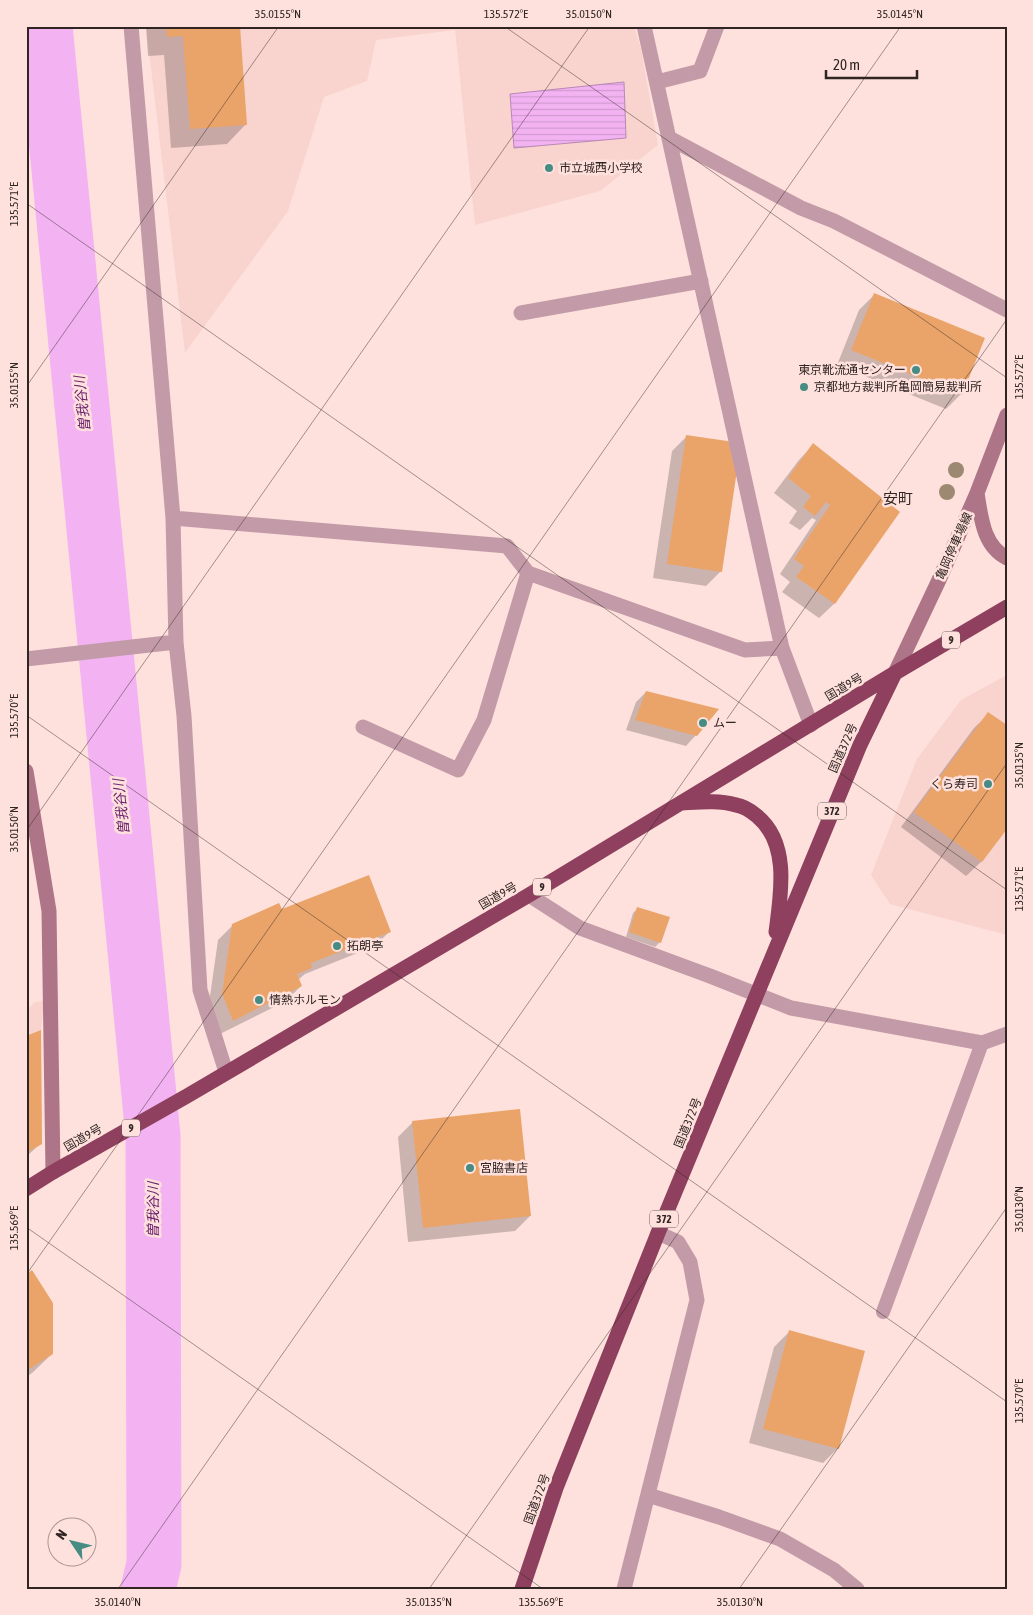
<svg xmlns="http://www.w3.org/2000/svg" width="1033" height="1615" font-family="'Asap Condensed','Noto Sans JP',sans-serif">
  <style>
    .built { fill: #f9d3cd }
    .water { fill: url(#water-rules); stroke: #b888b5 }
    .shadow { fill: #0003 }
    .lines { fill: none; stroke-linecap: round; stroke-linejoin: round }
    .river { stroke: #f3b3f3; stroke-width: 55 }
    .building { fill: #eaa46a }
    .lane { stroke: #c39ba8; stroke-width: 14 }
    .street { stroke: #c39ba8; stroke-width: 15 }
    .secondary { stroke: #ae7588; stroke-width: 15 }
    .highway { stroke: #8e405e; stroke-width: 15 }
    .tree { fill: #9d8972 }
    .ticks { fill: none; stroke: #302523; stroke-width: 1; stroke-opacity: 0.45 }
    .poi-dot { fill: #478c83; stroke: #fee1dc; stroke-width: 2 }
    .labels { text-anchor: middle; dominant-baseline: central; stroke-width: 5; stroke-linejoin: round; paint-order: stroke }
    .shield { fill: #fee1dc; stroke: #6e5d5a; stroke-width: 1 }
    .shield-label { font-size: 11px; font-weight: bold; fill: #302523 }
    .poi-label { font-size: 12px; fill: #302523; stroke: #fee1dc; text-anchor: start }
    .street-label { font-size: 12px; fill: #302523; stroke: #fee1dc }
    .water-label { font-size: 14px; font-style: italic; fill: #6c236f; stroke: #fee1dc }
    .quarter-label { font-size: 15px; fill: #302523; stroke: #fee1dc }
    .neatline { fill: none; stroke: #302523; stroke-width: 2 }
    .ticks-label { font-size: 12px; text-anchor: middle; fill: #302523 }
  </style>
  <defs>
    <pattern id="water-rules" width="6" height="5" patternUnits="userSpaceOnUse" patternTransform="scale(1.25)"><rect width="6" height="5" fill="#f3b3f3"/><path d="M0 2.5h6" fill="none" stroke="#d19ad0"/></pattern>
  </defs>
  <rect width="100%" height="100%" fill="#fee1dc"/>
  <path class="built" d="M146 26H634L641 49 658 145 600 191 475 225 455 30 376 40 367 81 324 97 288 211 185 353Z
    M1007 675V935L890 904 871 875 917 759 961 700Z
    M44 1001 41 1030 42 1144 26 1153V1011L35 1002Z"/>
  <path class="water" d="M624 82 626 138 514 148 510 94Z"/>
  <path class="shadow" d="M146 26H239L246 124 227 144 171 148 164 55 148 56Z
    M874 295 961 394 946 409 837 365 859 310Z
    M687 436 721 571 706 586 653 578 672 451Z
    M813 445 898 512 834 604 819 618 782 592 790 582 780 574 816 520 812 518 800 530 789 523 797 511 774 493 799 460Z
    M646 692 696 735 686 746 626 730 636 702Z
    M989 714 1007 827 981 862 966 876 901 827 974 728Z
    M638 908 660 942 655 947 626 937 633 913Z
    M281 911 390 931 375 946 305 974 298 980 301 986 286 1001 218 1035 208 1010 218 940 233 925Z
    M26 1037 41 1143 26 1157Z
    M413 1122 530 1216 515 1231 408 1242 398 1137Z
    M26 1275 52 1354 32 1373 26 1377Z
    M789 1332 838 1448 823 1463 749 1443 774 1347Z"/>
  <g class="lines">
    <path class="river" d="M45 26 153 1136 154 1564 148 1589"/>
  </g>
  <path class="building" d="M166 26H240L247 125 190 129 183 36 167 37Z
    M874 293 985 338 962 395 851 350Z
    M686 435 741 443 722 572 667 564Z
    M813 443 900 512 835 604 796 577 804 566 794 559 830 505 826 502 815 516 803 507 811 496 788 478Z
    M646 691 719 709 697 736 635 720Z
    M988 712 1007 725V829L982 862 914 812Z
    M369 875 391 932 311 963 312 968 297 974 302 986 233 1021 222 994 232 924 279 903 282 909Z
    M637 907 670 917 661 943 629 932Z
    M41 1030 42 1144 26 1153V1036Z
    M520 1109 531 1216 423 1228 412 1121Z
    M32 1270 53 1303V1354L26 1371V1274Z
    M789 1330 865 1351 839 1449 763 1429Z"/>
  <g class="lines">
    <path class="lane" d="M883 1312 982 1043"/>
    <path class="street" d="M131 26 173 518 176 642 184 716 200 990 226 1072
      M644 26 782 648 811 725
      M657 82 700 71 717 26
      M669 138 801 208 834 221 1007 310
      M521 313 701 281
      M173 518 507 546 528 573 745 650 782 648
      M26 659 176 642
      M363 727 458 770 484 720 528 573
      M529 895 580 928 710 976 791 1008 982 1043 1007 1034
      M648 1495 719 1517 780 1539 834 1570 857 1589
      M624 1589 697 1300 690 1262 678 1242 658 1233"/>
    <path class="secondary" d="M977 493C981 517 983 546 1007 558
      M895 673 939 580 977 493 1007 415
      M26 771 49 911 53 1172"/>
    <path class="highway" d="M682 803C700 802 718 800 736 805 743 806 751 811 757 816 790 843 781 894 776 932
      M26 1189 53 1172 187 1096 529 895 895 673 1007 607
      M522 1589 556 1488 658 1233 860 745 895 673"/>
  </g>
  <g class="tree">
    <circle cx="956" cy="470" r="8"/>
    <circle cx="947" cy="492" r="8"/>
  </g>
  <path class="ticks" d="M504 26 1007 378M26 203 1007 890M26 387 279 26M26 715 1007 1402M26 831 590 26M26 1227 543 1589M26 1275 901 26M118 1589 1007 319M429 1589 1007 763M739 1589 1007 1207"/>
  <g class="poi-dot">
    <circle cx="549" cy="168" r="5"/>
    <circle cx="916" cy="370" r="5"/>
    <circle cx="804" cy="387" r="5"/>
    <circle cx="703" cy="723" r="5"/>
    <circle cx="988" cy="784" r="5"/>
    <circle cx="337" cy="946" r="5"/>
    <circle cx="259" cy="1000" r="5"/>
    <circle cx="470" cy="1168" r="5"/>
  </g>
  <g class="labels">
    <g class="shield">
      <rect x="942" y="631.5" width="18" height="17" rx="4"/>
      <rect x="818" y="802.5" width="28" height="17" rx="4"/>
      <rect x="533" y="878.5" width="18" height="17" rx="4"/>
      <rect x="122" y="1119.5" width="18" height="17" rx="4"/>
      <rect x="650" y="1210.5" width="28" height="17" rx="4"/>
    </g>
    <g class="shield-label">
      <text x="951" y="640">9</text>
      <text x="832" y="811">372</text>
      <text x="542" y="887">9</text>
      <text x="131" y="1128">9</text>
      <text x="664" y="1219">372</text>
    </g>
    <g class="poi-label">
      <text x="559" y="168">市立城西小学校</text>
      <text x="906" y="370" text-anchor="end">東京靴流通センター</text>
      <text x="814" y="387">京都地方裁判所亀岡簡易裁判所</text>
      <text x="713" y="723">ムー</text>
      <text x="978" y="784" text-anchor="end">くら寿司</text>
      <text x="347" y="946">拓朗亭</text>
      <text x="269" y="1000">情熱ホルモン</text>
      <text x="480" y="1168">宮脇書店</text>
    </g>
    <g class="street-label">
      <text transform="translate(954 546) rotate(-66)">亀岡停車場線</text>
      <text transform="translate(844 687) rotate(-31)">国道9号</text>
      <text transform="translate(843 748) rotate(-66)">国道372号</text>
      <text transform="translate(498 896) rotate(-30)">国道9号</text>
      <text transform="translate(688 1123) rotate(-68)">国道372号</text>
      <text transform="translate(83 1138) rotate(-30)">国道9号</text>
      <text transform="translate(537 1499) rotate(-70)">国道372号</text>
    </g>
    <g class="water-label">
      <text transform="translate(82 404) rotate(-96)">曽我谷川</text>
      <text transform="translate(121 807) rotate(-96)">曽我谷川</text>
      <text transform="translate(153 1210) rotate(-90)">曽我谷川</text>
    </g>
    <g class="quarter-label">
      <text x="898" y="498">安町</text>
    </g>
  </g>
  <rect width="1033" height="1615" fill="none" stroke="#fee1dc" stroke-width="55"/>
  <g transform="translate(72 1542) rotate(305)"><circle r="24" fill="#fee1dc" stroke="#ac9692"/>
  <path d="M0-4L9 19L0 12L-9 19Z" fill="#478c83"/>
  <text y="-8" font-size="14" font-weight="bold" text-anchor="middle" fill="#302523">N</text>
  </g>
  <path d="M826 70v8h91v-8" fill="none" stroke="#302523" stroke-width="2.5"/>
  <text x="833" y="70" font-size="15" fill="#302523" stroke="#fee1dc" stroke-width="4" paint-order="stroke">20 m</text>
  <rect x="28" y="28" width="978" height="1560" class="neatline"/>
  <g class="ticks-label">
    <text x="278" y="18">35.0155°N</text>
    <text x="506" y="18">135.572°E</text>
    <text x="589" y="18">35.0150°N</text>
    <text x="900" y="18">35.0145°N</text>
    <text transform="translate(14 204) rotate(-90)" y="4">135.571°E</text>
    <text transform="translate(1019 377) rotate(-90)" y="4">135.572°E</text>
    <text transform="translate(14 385) rotate(-90)" y="4">35.0155°N</text>
    <text transform="translate(14 716) rotate(-90)" y="4">135.570°E</text>
    <text transform="translate(1019 765) rotate(-90)" y="4">35.0135°N</text>
    <text transform="translate(14 829) rotate(-90)" y="4">35.0150°N</text>
    <text transform="translate(1019 889) rotate(-90)" y="4">135.571°E</text>
    <text transform="translate(1019 1209) rotate(-90)" y="4">35.0130°N</text>
    <text transform="translate(14 1228) rotate(-90)" y="4">135.569°E</text>
    <text transform="translate(1019 1401) rotate(-90)" y="4">135.570°E</text>
    <text x="118" y="1606">35.0140°N</text>
    <text x="429" y="1606">35.0135°N</text>
    <text x="541" y="1606">135.569°E</text>
    <text x="740" y="1606">35.0130°N</text>
  </g>
</svg>
